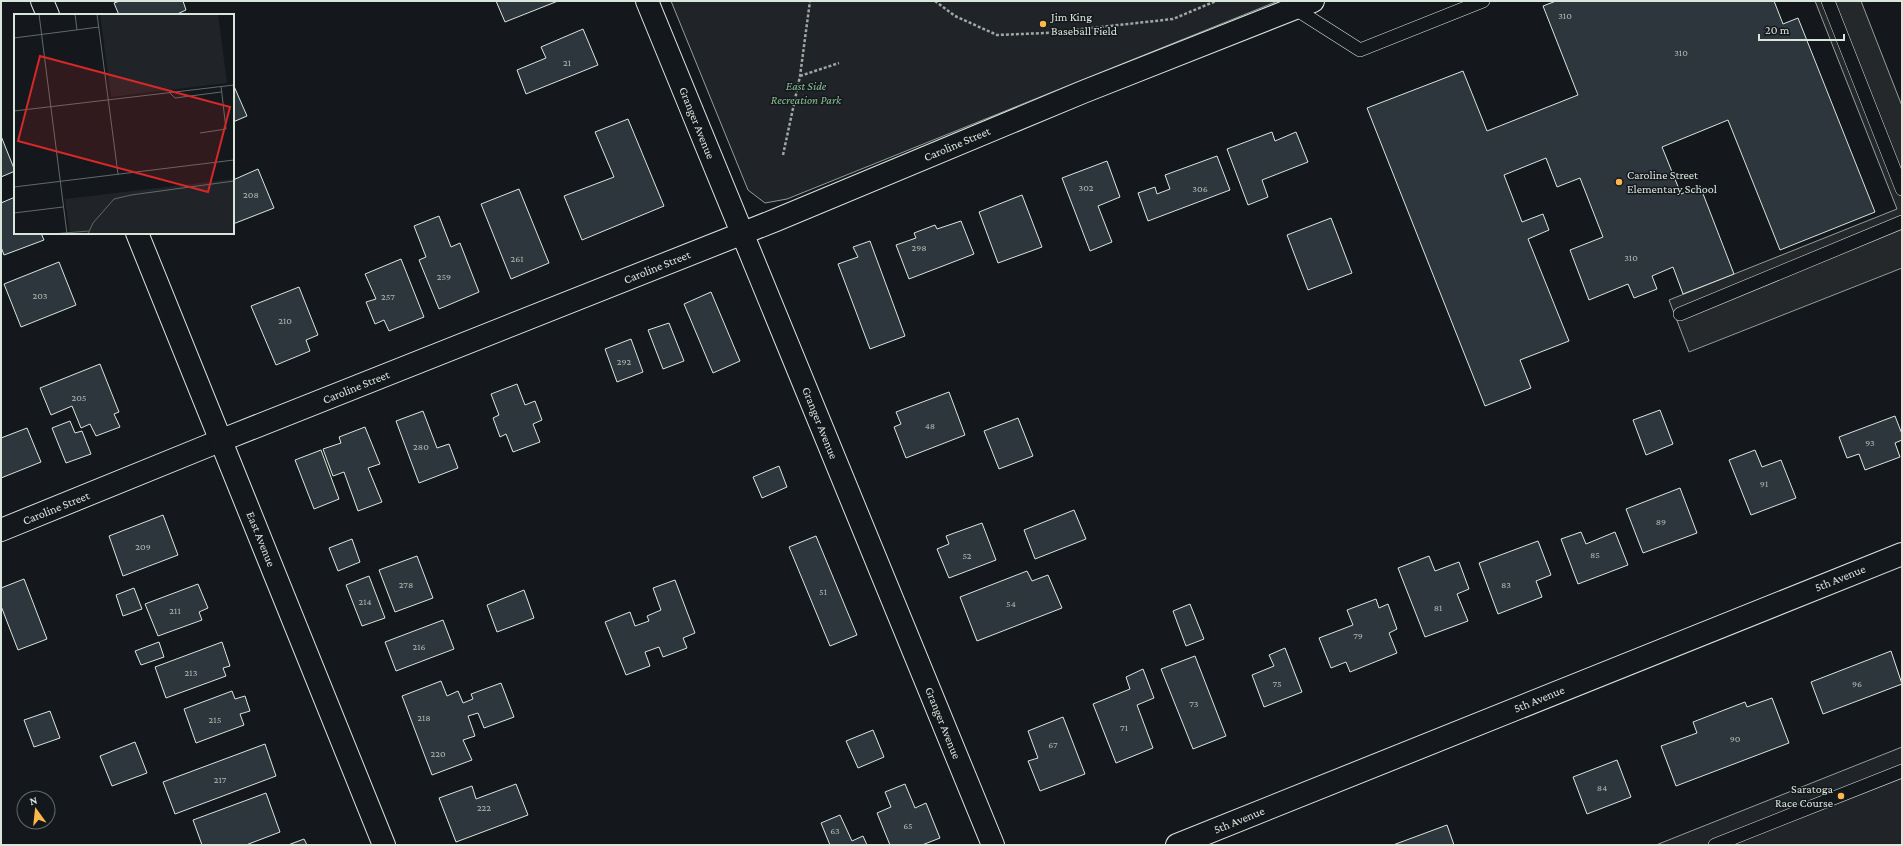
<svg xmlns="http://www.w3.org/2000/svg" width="1903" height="846" font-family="'Crimson Pro',serif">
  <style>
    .green { fill: #202428; stroke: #939e99 }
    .parking { fill: #24282b; stroke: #939e99 }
    .building { fill: #2c363c; stroke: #d8e6dc }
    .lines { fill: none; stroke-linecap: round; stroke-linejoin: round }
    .lane-casing { stroke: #d8e6dc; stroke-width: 14 }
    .street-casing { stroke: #d8e6dc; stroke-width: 24 }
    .secondary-casing { stroke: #d8e6dc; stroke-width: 24 }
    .path { stroke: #9da8a2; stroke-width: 2.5; stroke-dasharray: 3 2; stroke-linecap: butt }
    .lane { stroke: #14181c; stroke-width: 13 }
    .street { stroke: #14181c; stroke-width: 22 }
    .secondary { stroke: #14181c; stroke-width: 22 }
    .poi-dot { fill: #ffb74d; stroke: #14181c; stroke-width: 1.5 }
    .labels { text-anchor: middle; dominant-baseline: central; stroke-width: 3; stroke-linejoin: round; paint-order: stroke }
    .number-label { font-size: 10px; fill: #adbab4 }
    .poi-label { font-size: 12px; fill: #d8e6dc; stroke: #14181c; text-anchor: start }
    .park-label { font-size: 12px; font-style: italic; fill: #8ac095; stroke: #14181c }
    .street-label { font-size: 12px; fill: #d8e6dc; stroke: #14181c }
    .inset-road { fill: none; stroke: #626a69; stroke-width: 1 }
    .view { fill: #d62828; fill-opacity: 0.15; stroke: #d62828; stroke-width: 2 }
    .inset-edge { fill: none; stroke: #d8e6dc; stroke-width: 2 }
  </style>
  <rect width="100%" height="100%" fill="#14181c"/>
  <path class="green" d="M671 1H1278L787 199 765 203 748 190Z
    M1902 747V845H1656Z"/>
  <path class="parking" d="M1815 1H1861L1902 106V268L1689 352 1669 300 1897 209Z"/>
  <path class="building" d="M120 1H183L186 10 175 15H119L114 3Z
    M496 1H558L505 22Z
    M1556 1H1774L1783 24 1798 18 1875 212 1780 250 1728 120 1662 147 1681 194 1700 186 1734 274 1683 294 1673 267 1652 276 1657 289 1634 298 1628 284 1589 300 1570 250 1603 237 1580 178 1557 187 1546 158 1504 175 1522 222 1543 214 1549 230 1528 239 1569 341 1520 360 1531 388 1485 406 1367 108 1463 71 1487 131 1578 95 1543 6Z
    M583 29 598 65 526 94 517 70 546 58 541 47Z
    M233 84 247 116 233 122Z
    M628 119 664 206 582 240 564 196 614 177 595 132Z
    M1272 132 1275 141 1296 132 1308 162 1262 180 1268 197 1248 205 1227 149Z
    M1 136 15 171 1 177Z
    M1217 156 1230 190 1148 221 1138 193 1155 187 1157 194 1170 189 1165 175Z
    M1107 161 1120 197 1098 206 1112 242 1090 251 1062 178Z
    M258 169 274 208 233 224V180Z
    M519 189 549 263 511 279 481 204Z
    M1022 195 1042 247 998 263 979 212Z
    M15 197V233H41L44 240 4 255 1 247V203Z
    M439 216 451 247 460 243 479 292 439 309 419 260 426 257 414 226Z
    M1331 218 1352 273 1308 290 1287 235Z
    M961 221 974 254 909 279 896 245 916 238 914 233 935 225 937 229Z
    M870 241 905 336 870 349 838 264 858 257 853 247Z
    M401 259 424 317 389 331 384 320 375 324 366 302 376 299 365 274Z
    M59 262 76 305 21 327 4 284Z
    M299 287 318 335 306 340 310 351 276 365 251 306Z
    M711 292 740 361 713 373 684 304Z
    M669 323 684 361 663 369 648 330Z
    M631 339 643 372 617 382 605 349Z
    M100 364 119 412 114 414 120 427 96 436 90 424 81 428 72 406 51 415 40 388Z
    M517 384 525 405 535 401 542 420 533 424 540 442 513 452 506 434 500 437 493 418 499 415 491 394Z
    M949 392 965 435 906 458 894 427 901 424 896 412Z
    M1660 410 1673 444 1646 455 1633 420Z
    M423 411 437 448 449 444 458 468 419 483 396 421Z
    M1895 416 1902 434V440L1895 443 1900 457 1865 470 1859 454 1847 458 1839 437Z
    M1018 418 1033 456 999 469 984 431Z
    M70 421 75 433 82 431 91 454 66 463 52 428Z
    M365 427 380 464 368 468 382 502 358 511 344 472 333 476 323 449 341 443 339 437Z
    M27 428 41 462 1 478V438Z
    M321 450 339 499 314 509 295 460Z
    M1755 450 1762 467 1781 460 1796 498 1751 515 1729 460Z
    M779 466 787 487 762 498 753 477Z
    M1680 488 1697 533 1643 553 1626 509Z
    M1074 510 1086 539 1035 559 1024 530Z
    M163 515 178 555 123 576 109 536Z
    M982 523 996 560 949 578 937 549 949 544 946 536Z
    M1581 532 1586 544 1615 532 1628 565 1578 584 1561 539Z
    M816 536 857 635 830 646 789 547Z
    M352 539 360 562 338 571 329 548Z
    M1538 541 1551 575 1536 581 1542 597 1498 614 1479 563Z
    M417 556 433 598 395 612 379 570Z
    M1429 556 1435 571 1459 562 1469 589 1457 594 1468 621 1425 637 1398 568Z
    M1027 571 1032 581 1048 575 1062 608 977 641 960 597Z
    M369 576 385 618 362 626 346 585Z
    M24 579 47 639 18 650 1 606V588Z
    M675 580 695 633 683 638 687 648 663 657 659 647 645 652 650 666 626 675 605 622 630 612 635 626 649 621 647 616 661 610 653 588Z
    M198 584 208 608 199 612 202 620 158 636 145 604Z
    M134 588 142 609 123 616 116 595Z
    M524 590 534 618 497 632 487 605Z
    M1376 599 1379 608 1388 604 1397 629 1389 633 1397 653 1350 672 1346 662 1331 668 1319 638 1353 625 1347 610Z
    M1190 604 1204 639 1186 646 1173 611Z
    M443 620 454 649 396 671 385 642Z
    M159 642 164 657 141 665 135 651Z
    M222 642 230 666 223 668 226 676 166 698 155 667Z
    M1285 648 1302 692 1264 707 1252 675 1274 666 1269 655Z
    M1891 651 1902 684 1823 714 1811 682Z
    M1195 656 1226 736 1193 749 1161 669Z
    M1143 669 1154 698 1137 705 1153 748 1116 763 1093 704 1130 689 1126 677Z
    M441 681 447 696 458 691 463 703 473 699 471 694 501 683 514 717 484 728 478 713 468 716 475 736 463 740 472 760 432 775 402 696Z
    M232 691 235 699 245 696 250 711 240 714 244 725 196 743 184 709Z
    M1772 698 1789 743 1676 786 1661 746 1697 733 1693 722 1745 702 1747 707Z
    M50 711 60 738 34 747 24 720Z
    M1063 717 1085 774 1040 791 1028 761 1038 758 1028 731Z
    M873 730 884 757 858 768 846 741Z
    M135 742 147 773 112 786 100 756Z
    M265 744 276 776 175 814 163 782Z
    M1617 760 1631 797 1587 814 1573 777Z
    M516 784 528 815 456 842 439 798 472 786 476 799Z
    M905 784 915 808 926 803 940 838 922 845H890L877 813 891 807 885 792Z
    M266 793 280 832 246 845H202L193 820Z
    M840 815 852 841 863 836 867 845H830L821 823Z
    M1447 825 1454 845H1393Z
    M304 839 307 845H288Z"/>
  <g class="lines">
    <g class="lane-casing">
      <path id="lane" d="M1828 1 1902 189
        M1294 8 1360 50 1483 1
        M1680 314 1902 222
        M1715 845 1902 771"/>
    </g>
    <g class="street-casing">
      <path id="street" d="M647 1 993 845
        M1 530 222 440 776 220 1083 92 1313 1
        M1177 845 1902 554"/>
    </g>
    <g class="secondary-casing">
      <path id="secondary" d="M42 1 48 15
        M137 233 384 845"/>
    </g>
    <path class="path" d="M935 1 955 16 997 35 1046 33 1173 19 1216 1
      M800 76 839 63
      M783 155 800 76 810 1"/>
    <use href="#lane" class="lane"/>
    <use href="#street" class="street"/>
    <use href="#secondary" class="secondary"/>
  </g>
  <g class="poi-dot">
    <circle cx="1043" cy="24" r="4"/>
    <circle cx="1619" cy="182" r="4"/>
    <circle cx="1841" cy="796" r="4"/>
  </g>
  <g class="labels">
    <g class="number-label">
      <text x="1565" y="15">310</text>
      <text x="1681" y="52">310</text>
      <text x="567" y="62">21</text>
      <text x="1086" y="187">302</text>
      <text x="1200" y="188">306</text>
      <text x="251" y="194">208</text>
      <text x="919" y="247">298</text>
      <text x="1631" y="257">310</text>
      <text x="517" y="258">261</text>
      <text x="444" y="276">259</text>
      <text x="40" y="295">203</text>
      <text x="388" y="296">257</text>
      <text x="285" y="320">210</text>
      <text x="624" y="361">292</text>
      <text x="79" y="397">205</text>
      <text x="930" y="425">48</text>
      <text x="1870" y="442">93</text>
      <text x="421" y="446">280</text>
      <text x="1764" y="483">91</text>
      <text x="1661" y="521">89</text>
      <text x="143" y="546">209</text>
      <text x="1595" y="554">85</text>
      <text x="967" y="555">52</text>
      <text x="406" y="584">278</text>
      <text x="1506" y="584">83</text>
      <text x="823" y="591">51</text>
      <text x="365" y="601">214</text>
      <text x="1011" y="603">54</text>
      <text x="1438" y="607">81</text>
      <text x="175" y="610">211</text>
      <text x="1358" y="635">79</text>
      <text x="419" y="646">216</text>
      <text x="191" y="672">213</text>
      <text x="1277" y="683">75</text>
      <text x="1857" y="683">96</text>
      <text x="1194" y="703">73</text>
      <text x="424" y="717">218</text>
      <text x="215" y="719">215</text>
      <text x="1124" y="727">71</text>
      <text x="1735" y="738">90</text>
      <text x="1053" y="744">67</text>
      <text x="438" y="753">220</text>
      <text x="220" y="779">217</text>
      <text x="1602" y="787">84</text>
      <text x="484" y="807">222</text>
      <text x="908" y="825">65</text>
      <text x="835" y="830">63</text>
    </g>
    <g class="poi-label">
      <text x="1051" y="17">Jim King<tspan x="1051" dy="14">Baseball Field</tspan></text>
      <text x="1627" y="175">Caroline Street<tspan x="1627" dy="14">Elementary School</tspan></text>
      <text x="1833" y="789" text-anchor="end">Saratoga<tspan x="1833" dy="14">Race Course</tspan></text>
    </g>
    <g class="park-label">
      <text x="806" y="86">East Side<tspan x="806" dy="14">Recreation Park</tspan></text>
    </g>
    <g class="street-label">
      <text transform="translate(697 123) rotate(68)">Granger Avenue</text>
      <text transform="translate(957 144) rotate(-23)">Caroline Street</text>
      <text transform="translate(657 267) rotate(-22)">Caroline Street</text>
      <text transform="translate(356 387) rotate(-22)">Caroline Street</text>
      <text transform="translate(820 423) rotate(68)">Granger Avenue</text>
      <text transform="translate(56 508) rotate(-22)">Caroline Street</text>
      <text transform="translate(261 539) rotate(68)">East Avenue</text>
      <text transform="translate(1840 578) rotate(-22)">5th Avenue</text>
      <text transform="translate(1539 699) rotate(-22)">5th Avenue</text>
      <text transform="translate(943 723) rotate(68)">Granger Avenue</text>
      <text transform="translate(1239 820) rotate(-22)">5th Avenue</text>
    </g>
  </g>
  <g transform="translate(14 14)">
    <rect width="220" height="220" fill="#14181c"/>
    <path d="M86 0H204L213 69 97 83ZM220 165V220H56L51 185Z" fill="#202428"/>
    <path class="inset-road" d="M25 0 53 220M61 0 63 16M83 0 104 160M0 24 85 13M155 78 161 84 207 78M0 97 220 71M186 119 212 115 207 72M0 173 220 146M0 199 49 193M38 220 75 217M74 220 79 209 100 185 117 181 220 167"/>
    <path class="view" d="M26 42 216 93 194 178 4 127Z"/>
    <rect width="220" height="220" class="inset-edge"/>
  </g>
  <rect width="1903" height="846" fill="none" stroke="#d8e6dc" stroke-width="4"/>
  <g transform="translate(36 810) rotate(345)"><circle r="19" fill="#14181c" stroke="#626a69"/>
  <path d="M0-3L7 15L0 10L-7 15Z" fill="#ffb74d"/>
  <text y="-6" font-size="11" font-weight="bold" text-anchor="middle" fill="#d8e6dc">N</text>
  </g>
  <path d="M1759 34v6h85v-6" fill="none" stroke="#d8e6dc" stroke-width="2"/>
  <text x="1765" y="34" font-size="12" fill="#d8e6dc" stroke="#14181c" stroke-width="3" paint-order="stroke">20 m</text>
</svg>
